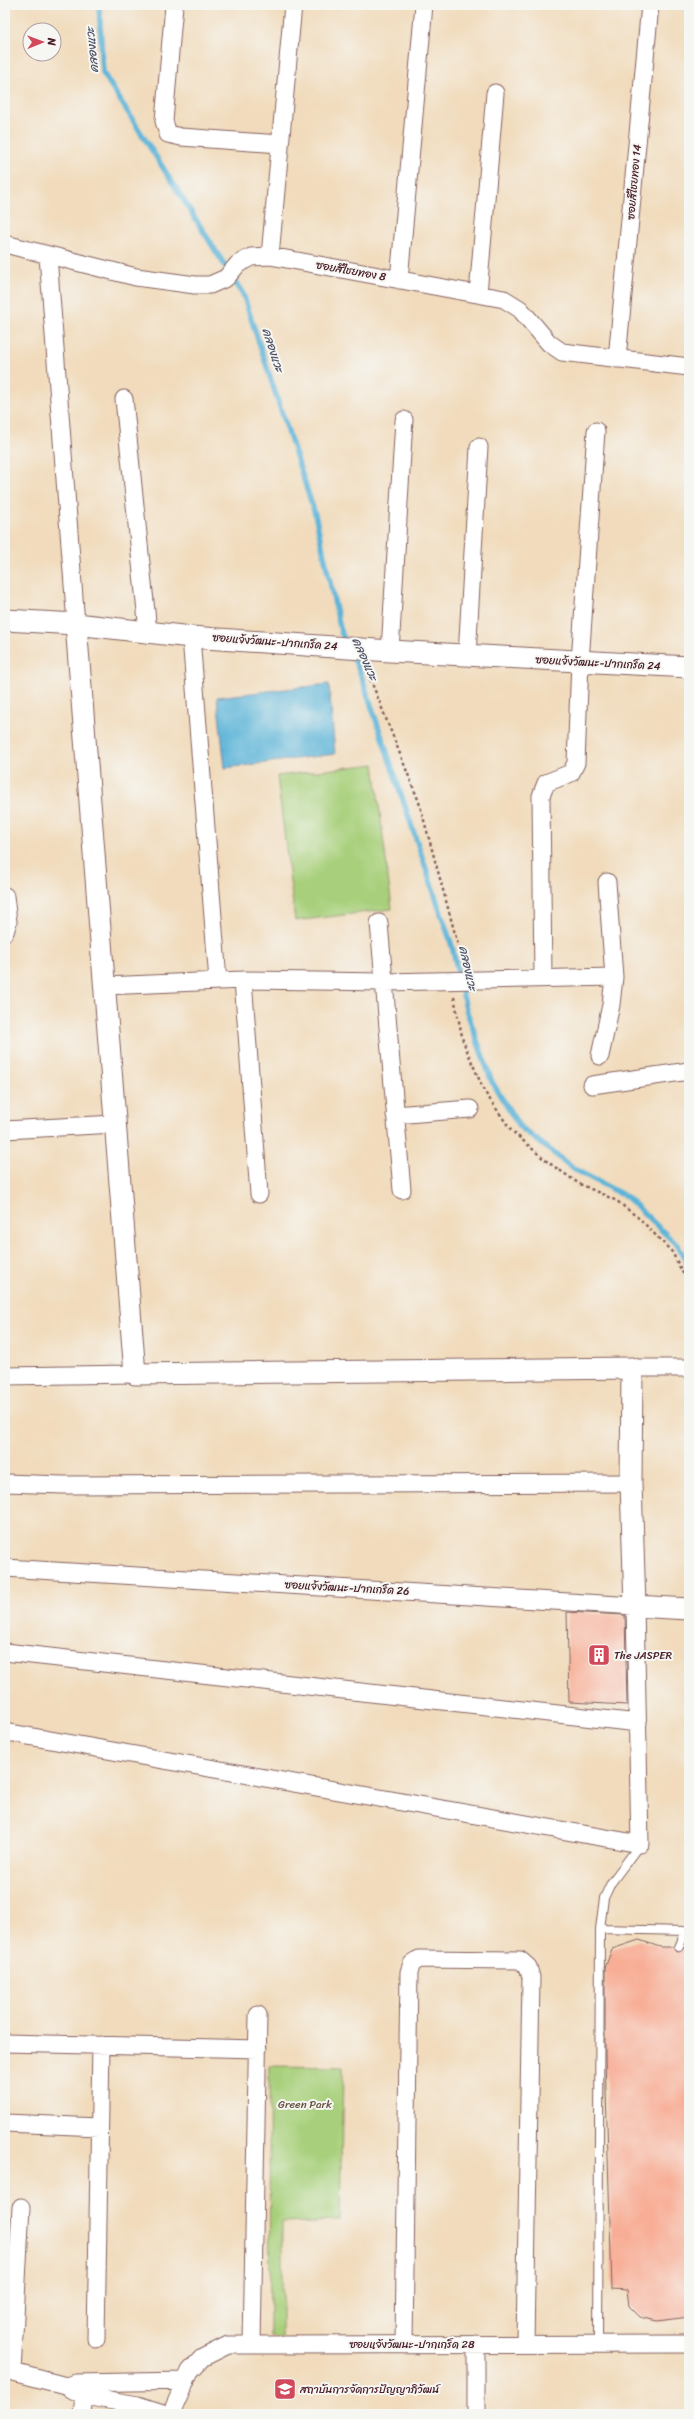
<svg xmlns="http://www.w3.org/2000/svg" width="694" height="2419" font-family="Sriracha,'Playpen Sans Thai',sans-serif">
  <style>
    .green { fill: #a8d07b; stroke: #797853 }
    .water { fill: #5bb4d8; stroke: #526a82 }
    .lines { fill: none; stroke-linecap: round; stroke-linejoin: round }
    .stream { stroke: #5bb4d8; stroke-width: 5.5 }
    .building { fill: #f8ae96 }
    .service-casing { stroke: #84615e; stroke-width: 10 }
    .minor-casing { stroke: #84615e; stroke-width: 19 }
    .tertiary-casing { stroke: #84615e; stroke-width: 23 }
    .path { stroke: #84615e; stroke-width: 2.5; stroke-dasharray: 3 3; stroke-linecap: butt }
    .service { stroke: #fff; stroke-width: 8 }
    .minor { stroke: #fff; stroke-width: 17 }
    .tertiary { stroke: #fff; stroke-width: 21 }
    .labels { text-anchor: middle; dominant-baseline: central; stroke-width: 4; stroke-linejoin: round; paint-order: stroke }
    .street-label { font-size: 11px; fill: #4a1f2b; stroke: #f6f6f2 }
    .poi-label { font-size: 11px; fill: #4a1f2b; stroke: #f6f6f2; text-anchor: start }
    .park-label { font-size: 11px; fill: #665443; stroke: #f6f6f2 }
    .water-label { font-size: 12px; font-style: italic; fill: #505368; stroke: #f6f6f2 }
  </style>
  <rect width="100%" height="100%" fill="#f6f6f2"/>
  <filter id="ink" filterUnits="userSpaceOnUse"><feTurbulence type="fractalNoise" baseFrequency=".025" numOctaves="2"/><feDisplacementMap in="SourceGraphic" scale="8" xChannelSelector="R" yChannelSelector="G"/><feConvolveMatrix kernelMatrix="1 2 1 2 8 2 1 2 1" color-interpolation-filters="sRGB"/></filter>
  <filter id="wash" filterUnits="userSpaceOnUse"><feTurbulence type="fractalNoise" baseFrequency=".012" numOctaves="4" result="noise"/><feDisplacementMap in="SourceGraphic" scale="16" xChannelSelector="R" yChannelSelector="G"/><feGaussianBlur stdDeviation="0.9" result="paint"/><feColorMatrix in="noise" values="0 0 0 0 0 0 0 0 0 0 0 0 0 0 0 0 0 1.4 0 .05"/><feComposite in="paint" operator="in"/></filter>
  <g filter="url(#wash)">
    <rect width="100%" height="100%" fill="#f1dbbc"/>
    <path class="green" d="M374 764 392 909 295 921 277 776Z
      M269 2066 343 2067 340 2221 282 2223V2338L270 2337Z"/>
    <path class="water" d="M329 684 335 754 225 768 217 697Z"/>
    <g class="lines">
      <path class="stream" d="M99 5 103 73 243 294 315 514 341 632 346 643
        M351 652 361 675 452 946 466 1009 492 1082 519 1126 574 1169 627 1197 678 1246 689 1266"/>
    </g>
    <g id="blocks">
      <path class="building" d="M567 1612 625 1615 627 1705 569 1702Z
        M639 1940 660 1947H674L675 1951 679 1952 685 1947H689V2317L657 2321 640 2317 629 2306 627 2290 612 2289 605 2057V1968L612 1949Z"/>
    </g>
  </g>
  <g filter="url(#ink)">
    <use href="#blocks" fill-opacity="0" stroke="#84615e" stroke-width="1"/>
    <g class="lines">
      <g class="service-casing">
        <path id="service" d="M600 1929 686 1931
          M679 1947 686 1931H689
          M598 2344 600 1929 604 1898 611 1883 640 1844"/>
      </g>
      <g class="minor-casing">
        <path id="minor" d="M174 5 164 121 168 134 181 137 280 144
          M5 244 136 277 195 285H210L226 278 238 264 251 257 270 256 504 299 520 309 549 343 562 352 689 367
          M48 256 76 624
          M270 256 293 5
          M399 280 424 5
          M478 294 495 93
          M617 359 650 5
          M124 399 148 631
          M191 637 218 981
          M390 651 404 420
          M467 656 479 447
          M5 896 8 922 5 932
          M379 923 402 1190
          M543 979 541 796 546 783 571 773 576 763 580 662 596 431
          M243 980 259 1194
          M105 986 243 980 384 982 614 977
          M600 1056 611 1005 614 977 607 882
          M592 1085 689 1071
          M395 1115 470 1109
          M5 1130 115 1124
          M632 1368H689
          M5 1376 135 1374
          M5 1483 63 1485 631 1483
          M5 1568 635 1606 640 1844 5 1732
          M5 1652 638 1723
          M5 2043 258 2049
          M5 2123 99 2127
          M96 2339 101 2045
          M404 2344 409 1972 412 1964 419 1959 520 1960 528 1967 531 1977 525 2344
          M476 2344V2414
          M252 2345 258 2015
          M5 2370 66 2386 84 2396 138 2405 166 2414
          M12 2372 21 2207
          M66 2386 76 2383 186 2381
          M82 2414 84 2396
          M171 2414 190 2371 202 2358 228 2345 689 2344"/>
      </g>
      <g class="tertiary-casing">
        <path id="tertiary" d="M5 620 76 624 191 637 390 651 689 667
          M76 624 135 1374 632 1368 631 1483 635 1606 689 1609"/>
      </g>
      <path class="path" d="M366 668 419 802 463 963
        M454 997 463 1041 484 1091 511 1130 545 1160 578 1183 617 1201 641 1220 672 1252 689 1285"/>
      <use href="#service" class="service"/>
      <use href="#minor" class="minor"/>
      <use href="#tertiary" class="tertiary"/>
    </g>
  </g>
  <defs>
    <g id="building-square" transform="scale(1.15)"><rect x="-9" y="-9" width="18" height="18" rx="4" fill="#d1495b" stroke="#f6f6f2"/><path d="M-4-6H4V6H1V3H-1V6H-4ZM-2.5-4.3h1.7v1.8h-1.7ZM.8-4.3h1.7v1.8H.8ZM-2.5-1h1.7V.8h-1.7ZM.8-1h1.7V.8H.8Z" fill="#fff"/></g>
    <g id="university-square" transform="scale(1.15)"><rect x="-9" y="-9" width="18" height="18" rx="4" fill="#d1495b" stroke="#f6f6f2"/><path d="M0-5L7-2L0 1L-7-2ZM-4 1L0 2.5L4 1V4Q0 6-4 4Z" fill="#fff"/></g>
  </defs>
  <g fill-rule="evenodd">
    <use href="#building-square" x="599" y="1655"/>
    <use href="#university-square" x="285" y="2389"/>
  </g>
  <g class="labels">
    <g class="street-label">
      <text transform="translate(634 182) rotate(-85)">ซอยสีไชยทอง 14</text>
      <text transform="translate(351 271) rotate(10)">ซอยสีไชยทอง 8</text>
      <text transform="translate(275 642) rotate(4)">ซอยแจ้งวัฒนะ-ปากเกร็ด 24</text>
      <text transform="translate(598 663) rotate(3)">ซอยแจ้งวัฒนะ-ปากเกร็ด 24</text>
      <text transform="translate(347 1588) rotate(3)">ซอยแจ้งวัฒนะ-ปากเกร็ด 26</text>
      <text x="412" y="2344">ซอยแจ้งวัฒนะ-ปากเกร็ด 28</text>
    </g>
    <g class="poi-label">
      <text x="614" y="1655">The JASPER</text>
      <text x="300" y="2389">สถาบันการจัดการปัญญาภิวัฒน์</text>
    </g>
    <g class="park-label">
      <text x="305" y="2104">Green Park</text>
    </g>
    <g class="water-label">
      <text transform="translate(92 50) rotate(-96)">คลองแวะ</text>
      <text transform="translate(273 350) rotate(72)">คลองแวะ</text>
      <text transform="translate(365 659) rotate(66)">คลองแวะ</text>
      <text transform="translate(468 968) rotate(77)">คลองแวะ</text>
    </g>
  </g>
  <rect width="694" height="2419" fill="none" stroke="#f6f6f2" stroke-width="20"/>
  <g transform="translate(42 42) rotate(89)"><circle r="19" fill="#f6f6f2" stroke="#b1a0a2"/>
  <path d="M0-3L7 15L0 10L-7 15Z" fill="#d1495b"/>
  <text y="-6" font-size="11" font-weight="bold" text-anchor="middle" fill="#4a1f2b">N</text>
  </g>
</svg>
